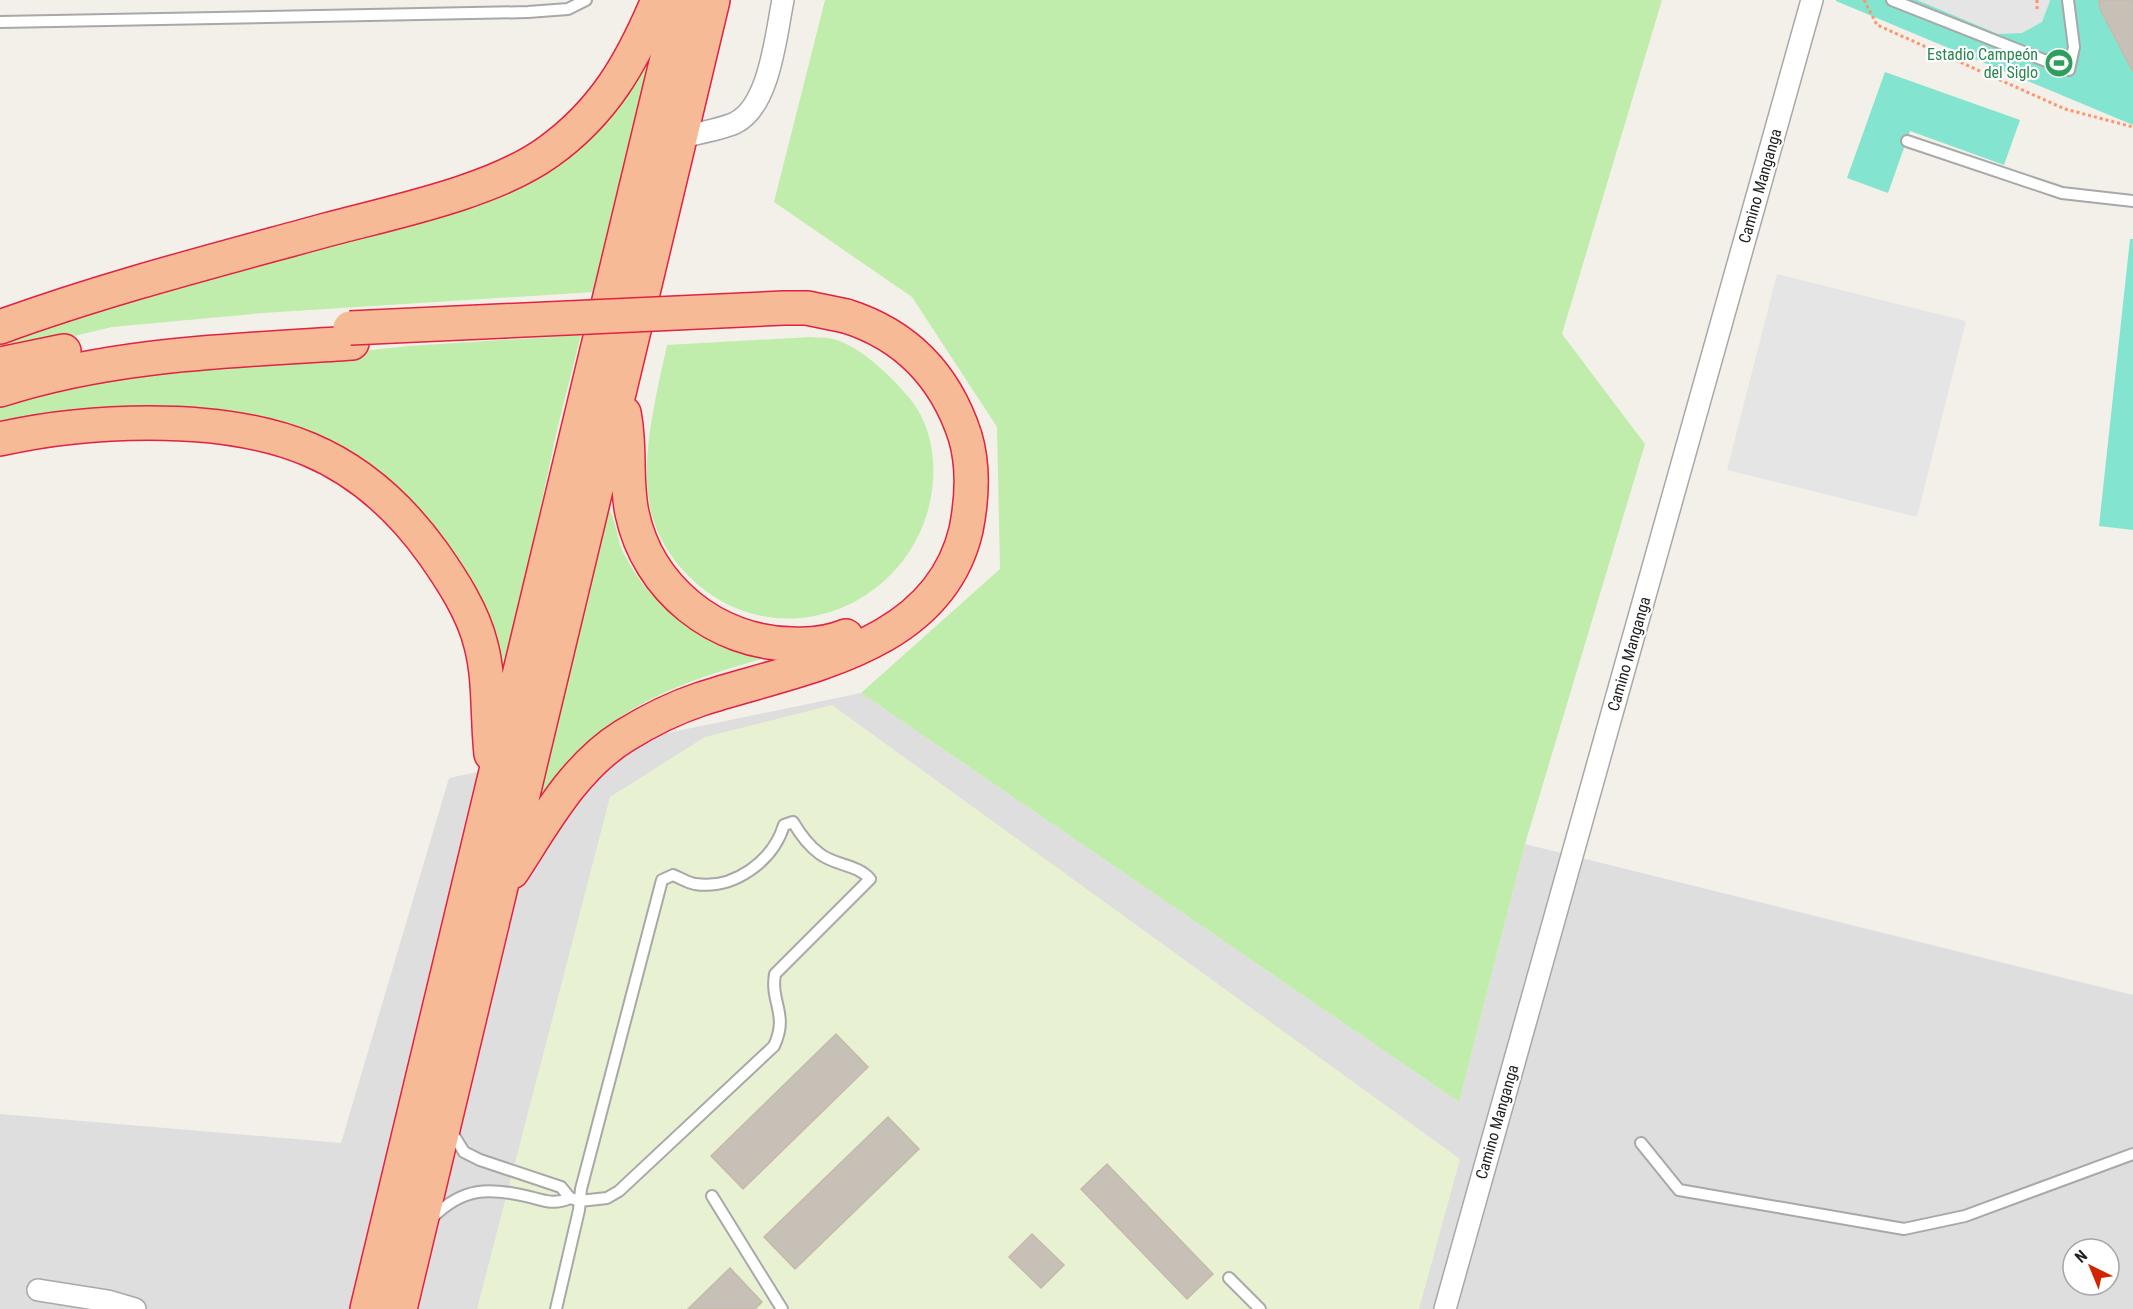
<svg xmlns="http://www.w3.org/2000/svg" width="2133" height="1309" font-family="'Roboto Condensed',sans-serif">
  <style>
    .residential { fill: #dfdede; fill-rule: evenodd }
    .farmland { fill: #e9f1d3 }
    .grass { fill: #c1edac }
    .pitch { fill: #83e4cf }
    .parking { fill: #e5e5e5 }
    .building { fill: #c7c0b6; stroke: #c5baa9; stroke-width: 1.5 }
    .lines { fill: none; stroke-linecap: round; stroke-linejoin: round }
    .service-casing { stroke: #a8a8a8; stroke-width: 14 }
    .minor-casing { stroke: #a8a8a8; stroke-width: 24 }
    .trunk-casing { stroke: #e42142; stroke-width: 36 }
    .path { stroke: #ff946c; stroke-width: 3; stroke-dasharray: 3 3; stroke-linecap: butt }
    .service { stroke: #fff; stroke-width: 10 }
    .minor { stroke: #fff; stroke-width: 21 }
    .trunk { stroke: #f6ba97; stroke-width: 33 }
    .trunk-bridge-casing { stroke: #e42142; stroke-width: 36; stroke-linecap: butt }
    .trunk-bridge { stroke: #f6ba97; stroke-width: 33 }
    .labels { text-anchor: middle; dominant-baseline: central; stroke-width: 4.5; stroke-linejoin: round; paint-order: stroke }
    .leisure-label { font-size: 16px; fill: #27864d; stroke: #fff; text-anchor: end }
    .street-label { font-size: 16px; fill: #212121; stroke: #fff }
  </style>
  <rect width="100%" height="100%" fill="#f2f0e8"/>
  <path class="residential" d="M861 693 1459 1102 1525 844 2133 995V1309H0V1114L341 1143 449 778ZM2073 1249H2109V1285H2073Z"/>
  <path class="farmland" d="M832 705 1460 1159 1419 1309H477L610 797 705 737Z"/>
  <path class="grass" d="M825 0H1662L1562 334 1645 444 1525 844 1459 1102 861 693 1000 569 997 427 912 297 774 202Z
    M666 28 594 292 263 313 112 327 0 354V335L522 173Z
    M581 335 558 426 496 712 437 545 283 430H0V407L104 378 409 346Z
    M811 337C818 338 827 337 833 339 861 346 894 379 911 400 929 423 935 452 933 481 924 599 787 663 696 583 672 562 654 533 649 502 641 454 657 392 667 345Z
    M607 506C617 520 616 539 624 554 656 616 704 640 768 657 709 674 644 693 597 735 576 753 561 777 545 799L539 793Z"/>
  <path class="pitch" d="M1836 0H2133V125L1836 1Z
    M1885 72 2020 120 2004 165 1910 131 1888 193 1847 178Z
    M2130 239H2133V530L2099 526Z"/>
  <path class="parking" d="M1917 0H2050V1L2042 22 2022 33 1998 34Z
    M1777 274 1966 321 1917 517 1727 470Z"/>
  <path class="building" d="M2099 0H2133V72L2100 9Z
    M836 1034 868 1067 743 1189 711 1156Z
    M888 1117 919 1149 795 1269 764 1237Z
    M1107 1164 1213 1274 1187 1299 1081 1189Z
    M1032 1234 1064 1265 1041 1288 1009 1257Z
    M730 1268 762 1302 755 1309H688Z"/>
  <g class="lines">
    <g class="service-casing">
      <path id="service" d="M1892 0 2069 70 2074 47 2068 0
        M0 22 528 12 568 9 586 0
        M1907 141 2062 193 2133 201
        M451 1131 464 1152 480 1160 561 1187 570 1198 580 1201 607 1198 619 1191 774 1046C789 1014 770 1003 775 974L870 879C857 864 836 866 820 854 809 846 800 834 793 822L784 825C773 861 734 890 695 884 688 883 680 878 673 875L662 880 581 1189 579 1210 556 1309
        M1641 1143 1679 1190 1904 1229 1965 1216 2133 1154
        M712 1196 782 1309
        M432 1218C463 1187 489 1187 530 1197 545 1201 555 1205 570 1198
        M1229 1278 1260 1309"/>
    </g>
    <g class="minor-casing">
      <path id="minor" d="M681 137C698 133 719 130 735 123 770 106 776 34 783 0
        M38 1290 108 1301 135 1309
        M1445 1309 1812 0"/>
    </g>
    <g class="trunk-casing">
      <path id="trunk" d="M0 327C107 288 217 260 326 230 393 212 493 192 548 152 604 112 632 62 658 0
        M0 364 64 351
        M0 390C114 353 233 351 352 343
        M624 413C631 446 625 480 632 513 648 589 716 643 792 644 811 645 829 643 846 636
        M0 439C49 428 98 423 149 423 271 423 359 450 433 553 452 580 473 612 481 645 490 679 487 718 491 754
        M512 872C544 823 573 768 624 736 648 721 674 708 701 699 799 667 938 650 966 530 972 500 974 466 965 436 945 375 906 335 846 316
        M367 1309 681 0
        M400 1309 713 0"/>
    </g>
    <path class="path" d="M1864 0 1877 25 2065 109 2133 127
      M2037 0V10"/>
    <use href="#service" class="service"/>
    <use href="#minor" class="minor"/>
    <use href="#trunk" class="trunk"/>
    <g class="trunk-bridge-casing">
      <path id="trunk-bridge" d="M350 328 784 308H807L846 316"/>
    </g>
    <use href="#trunk-bridge" class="trunk-bridge"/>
  </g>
  <defs>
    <g id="stadium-disc" transform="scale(1.5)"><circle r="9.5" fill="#2e9e5b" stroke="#fff"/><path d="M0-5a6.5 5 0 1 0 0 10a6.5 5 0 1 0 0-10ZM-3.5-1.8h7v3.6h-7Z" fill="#fff"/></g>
  </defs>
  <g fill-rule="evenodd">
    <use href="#stadium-disc" x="2059" y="63"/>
  </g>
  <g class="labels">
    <g class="leisure-label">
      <text x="2038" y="54">Estadio Campeón<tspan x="2038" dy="18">del Siglo</tspan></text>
    </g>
    <g class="street-label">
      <text transform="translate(1760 186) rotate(-74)">Camino Manganga</text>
      <text transform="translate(1629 654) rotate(-74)">Camino Manganga</text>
      <text transform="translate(1497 1122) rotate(-74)">Camino Manganga</text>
    </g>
  </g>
  <g transform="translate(2091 1267) rotate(317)"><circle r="28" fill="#ffffff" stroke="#a6a6a6" stroke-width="1.5"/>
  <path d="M0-4.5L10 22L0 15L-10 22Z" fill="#d32400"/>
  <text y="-9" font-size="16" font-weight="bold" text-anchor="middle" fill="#212121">N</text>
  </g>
</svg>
